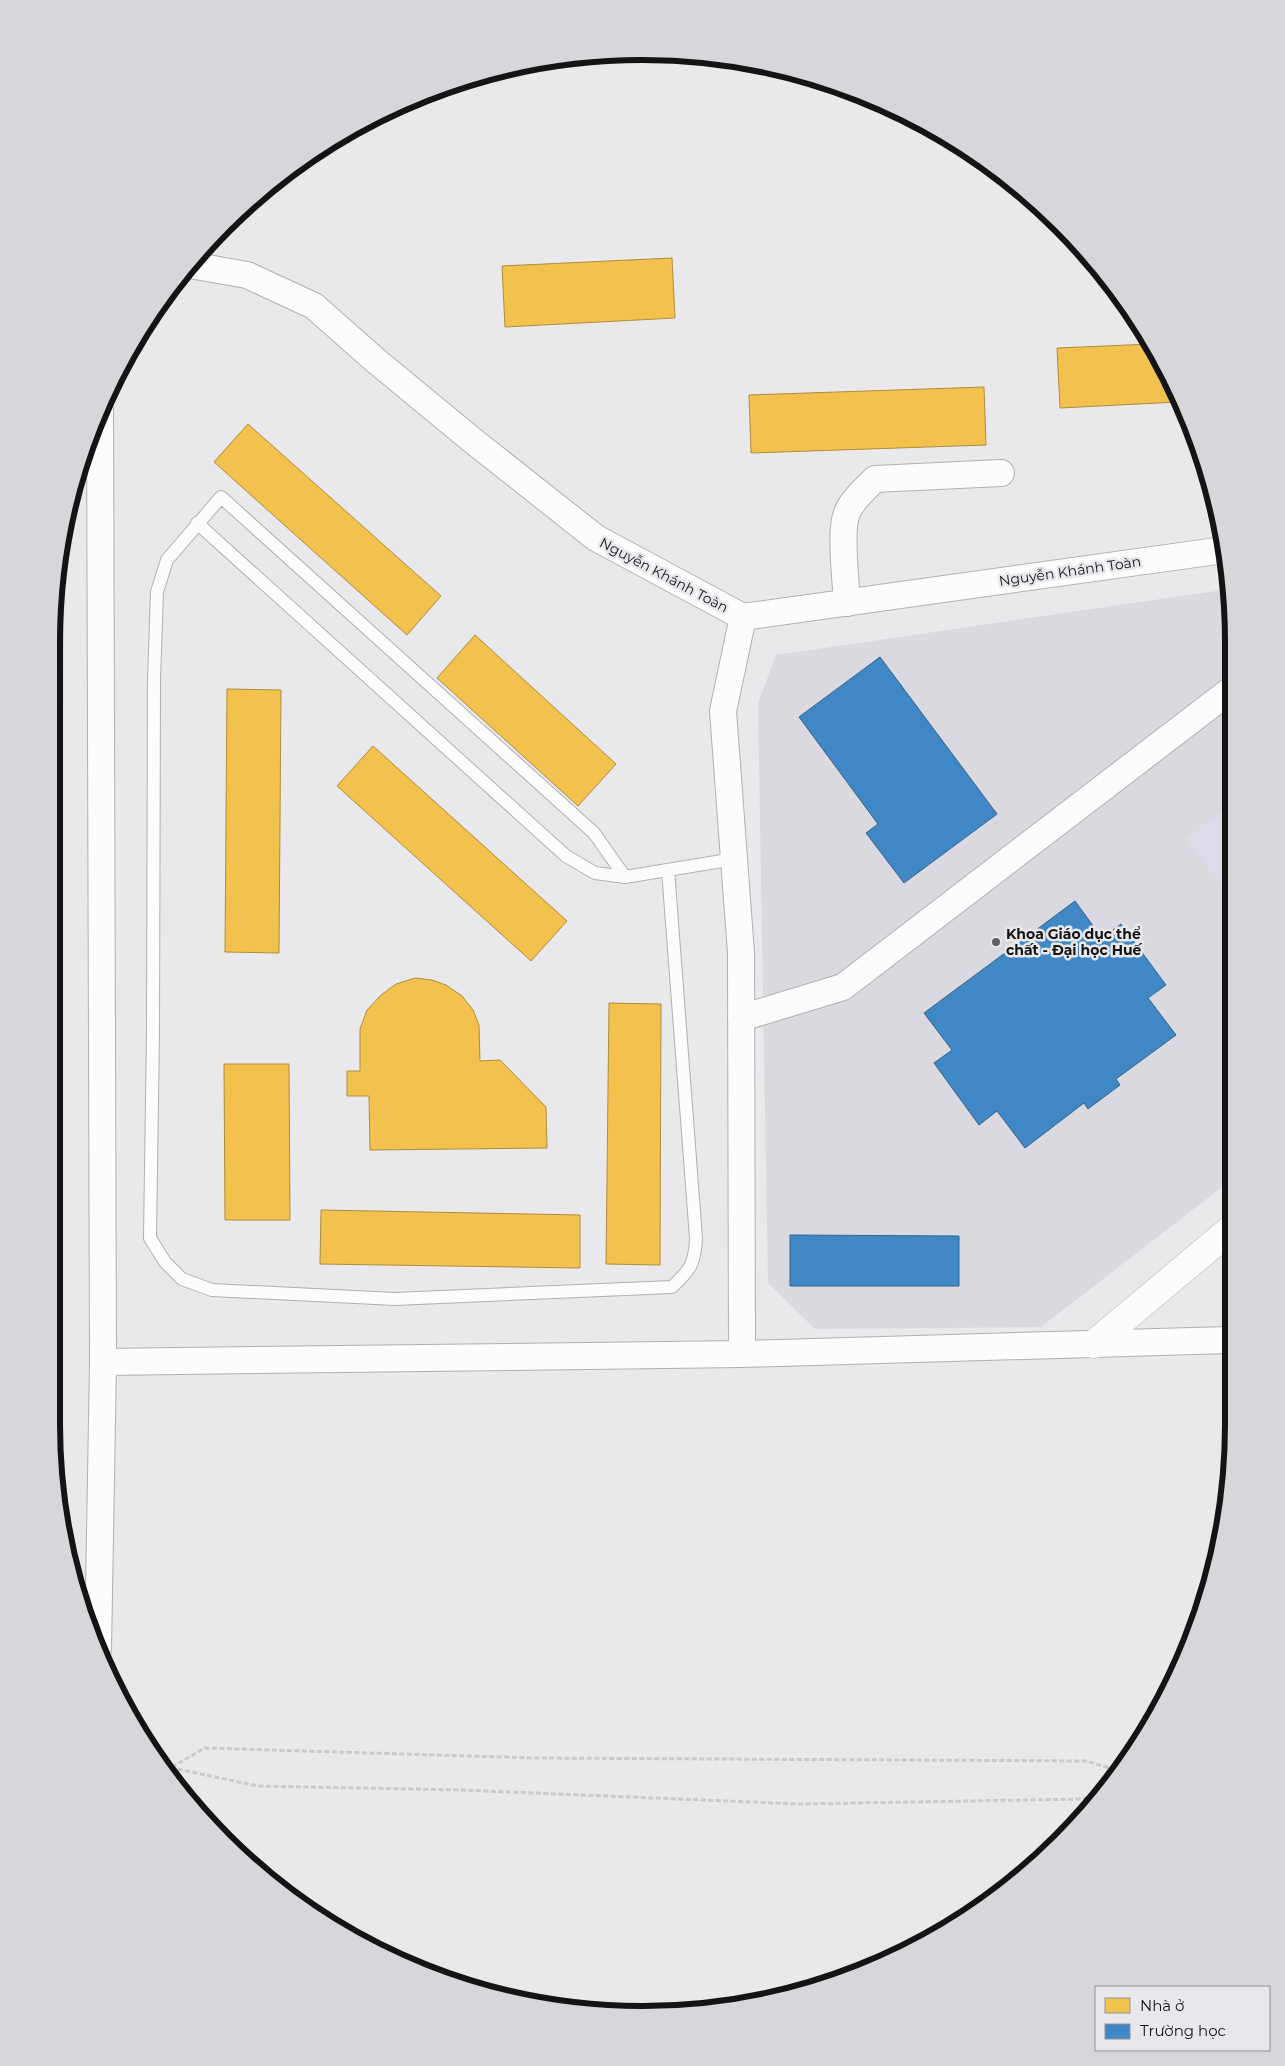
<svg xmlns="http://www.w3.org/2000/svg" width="1285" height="2066" font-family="Montserrat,sans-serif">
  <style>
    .built { fill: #dad9e0 }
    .pitch { fill: #dddbe9 }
    .homes { fill: #f2c14e; stroke: #af8d3d }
    .schools { fill: #3f88c5; stroke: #326590 }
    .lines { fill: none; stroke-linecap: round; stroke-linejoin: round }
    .lane-casing { stroke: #b0b0b1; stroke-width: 14 }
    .street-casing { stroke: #b0b0b1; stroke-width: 28 }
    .secondary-casing { stroke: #b0b0b1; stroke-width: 29 }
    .path { stroke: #c9c9ca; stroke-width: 3; stroke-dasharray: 5 2.5; stroke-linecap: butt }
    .lane { stroke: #fcfcfc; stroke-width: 12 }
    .street { stroke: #fcfcfc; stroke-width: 26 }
    .secondary { stroke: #fcfcfc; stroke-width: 28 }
    .poi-dot { fill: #5f5e60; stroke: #e8e7eb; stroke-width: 2 }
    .labels { text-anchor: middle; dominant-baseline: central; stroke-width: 5; stroke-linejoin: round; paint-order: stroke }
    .street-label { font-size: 14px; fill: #141415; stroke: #e8e7eb }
    .poi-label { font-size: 14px; font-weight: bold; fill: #141415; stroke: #e8e7eb; text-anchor: start }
    .rim { fill: none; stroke: #141415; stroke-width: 6 }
  </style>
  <rect width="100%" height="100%" fill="#e9e8ea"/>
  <path class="built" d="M65 533 56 1494V566Z
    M1230 589 1232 604 1230 1181 1041 1327 815 1329 768 1283 758 703 776 655Z"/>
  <path class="pitch" d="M1232 803 1231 897 1186 839Z"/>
  <path class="homes" d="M672 258 675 318 505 327 502 266Z
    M1152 344 1178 402 1060 408 1057 348Z
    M984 387 986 445 751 453 749 395Z
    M248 424 441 596 407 635 214 462Z
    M475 635 616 764 578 806 437 678Z
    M227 689 281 690 279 953 225 952Z
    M373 746 567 921 531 961 337 786Z
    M415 978 432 980 446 985 462 996 473 1010 479 1025 480 1061 500 1060 546 1107 547 1148 370 1150 369 1096H347V1071H360V1029L367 1010 381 995 396 984Z
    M609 1003 661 1004 660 1265 606 1264Z
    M224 1064H289L290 1220H225Z
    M321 1210 580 1215V1268L320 1264Z"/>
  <path class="schools" d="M880 657 997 814 904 883 866 833 878 824 799 717Z
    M1075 901 1102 938 1121 924 1166 985 1148 998 1176 1035 1116 1079 1120 1085 1088 1109 1084 1103 1025 1148 997 1111 979 1125 934 1063 952 1050 924 1013Z
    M790 1235 959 1236V1286H790Z"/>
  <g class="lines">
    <g class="lane-casing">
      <path id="lane" d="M197 523 566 856 595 873 625 877 734 859
        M625 877 594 833 221 497 167 560 157 592 154 680 153 1032 150 1238 165 1262 182 1279 212 1290 395 1299 672 1287C690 1270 695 1264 696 1238L668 870"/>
    </g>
    <g class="street-casing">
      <path id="street" d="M190 265 247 275 314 306 375 360 472 440 596 538 743 617 1224 550
        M847 603C846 583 840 534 846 516 850 502 864 490 875 479L1001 473
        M741 1018 843 987 1232 689
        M742 1354 741 953 723 711 743 617
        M103 1362 742 1354 1229 1340
        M98 1649 103 1362 100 410"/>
    </g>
    <g class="secondary-casing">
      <path id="secondary" d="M1094 1344 1230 1230"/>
    </g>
    <path class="path" d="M163 1766 258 1786 462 1790 799 1804 1082 1799 1101 1794
      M172 1767 205 1748 535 1758 1086 1761 1119 1771"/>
    <use href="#lane" class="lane"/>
    <use href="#street" class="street"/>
    <use href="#secondary" class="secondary"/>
  </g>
  <circle class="poi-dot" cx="996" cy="942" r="5"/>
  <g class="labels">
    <g class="street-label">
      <text transform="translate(1070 571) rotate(-8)">Nguyễn Khánh Toàn</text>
      <text transform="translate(664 575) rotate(28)">Nguyễn Khánh Toàn</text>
    </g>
    <g class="poi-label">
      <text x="1006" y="934">Khoa Giáo dục thể<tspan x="1006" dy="16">chất - Đại học Huế</tspan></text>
    </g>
  </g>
  <path d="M0 0H1285V2066H0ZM642 60H643A582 582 0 0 1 1225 642V1424A582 582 0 0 1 643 2006H642A582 582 0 0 1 60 1424V642A582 582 0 0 1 642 60Z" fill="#d7d6da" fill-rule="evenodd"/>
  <path class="rim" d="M642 60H643A582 582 0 0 1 1225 642V1424A582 582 0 0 1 643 2006H642A582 582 0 0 1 60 1424V642A582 582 0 0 1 642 60Z"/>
  <rect x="1095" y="1986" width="175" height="65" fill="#e8e7eb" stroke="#939395"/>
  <rect x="1105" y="1998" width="25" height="15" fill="#f2c14e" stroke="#939395"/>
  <text x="1140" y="2011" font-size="15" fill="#141415">Nhà ở</text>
  <rect x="1105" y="2024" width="25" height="15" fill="#3f88c5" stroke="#939395"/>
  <text x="1140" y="2036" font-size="15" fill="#141415">Trường học</text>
</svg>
